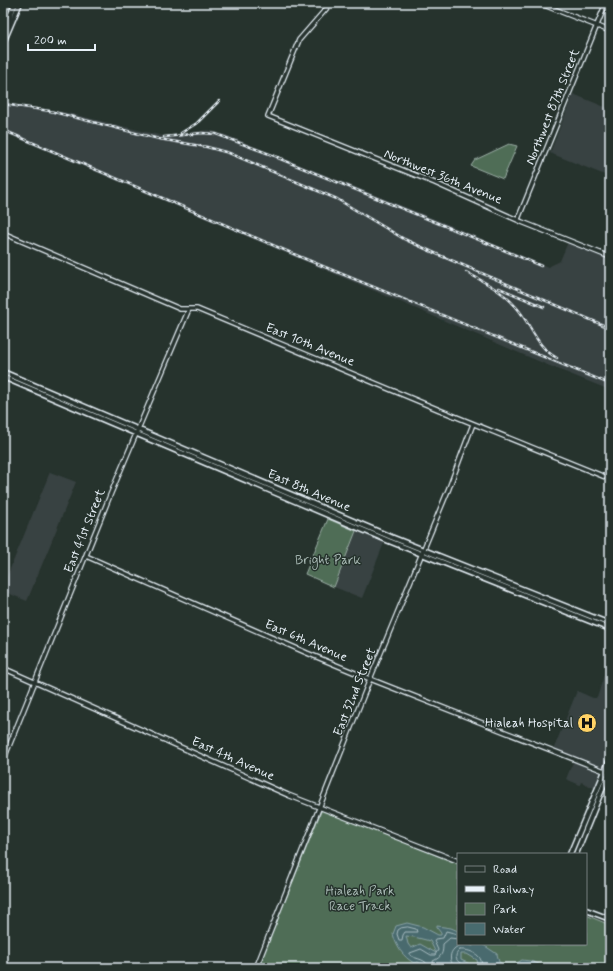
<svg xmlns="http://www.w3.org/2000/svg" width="613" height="971" font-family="Mynerve,sans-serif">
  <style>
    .built { fill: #384242 }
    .green { fill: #506d56; stroke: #9cafa7 }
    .water { fill: #486b6e; stroke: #88a1a5; fill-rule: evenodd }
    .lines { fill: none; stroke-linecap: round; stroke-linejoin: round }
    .shore { stroke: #a8bbc1; stroke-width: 1 }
    .secondary-casing { stroke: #e8f1f8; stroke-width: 6 }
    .primary-casing { stroke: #e8f1f8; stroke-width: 7 }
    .secondary { stroke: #26332d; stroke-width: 3.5 }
    .primary { stroke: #26332d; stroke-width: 4 }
    .rail-casing { stroke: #e8f1f8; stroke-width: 2.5 }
    .rail { stroke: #26332d; stroke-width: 1; stroke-dasharray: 3; stroke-linecap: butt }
    .labels { text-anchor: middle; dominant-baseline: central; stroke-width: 3; stroke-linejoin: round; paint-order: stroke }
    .street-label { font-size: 13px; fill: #e8f1f8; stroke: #26332d }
    .park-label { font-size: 13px; fill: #abbcb7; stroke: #26332d }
    .poi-label { font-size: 13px; fill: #e8f1f8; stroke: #26332d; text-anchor: end }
  </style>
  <rect width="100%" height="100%" fill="#26332d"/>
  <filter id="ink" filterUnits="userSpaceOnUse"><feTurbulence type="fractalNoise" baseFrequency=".025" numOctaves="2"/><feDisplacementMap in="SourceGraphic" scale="8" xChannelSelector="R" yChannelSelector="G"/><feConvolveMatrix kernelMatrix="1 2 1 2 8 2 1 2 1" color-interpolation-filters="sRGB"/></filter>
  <g filter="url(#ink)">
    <path class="built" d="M573 94 610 109V177L550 153Z
      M3 103 68 113 163 136 208 130 226 135 447 224 548 267 560 261 568 242 610 258V390L550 366 3 132Z
      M50 472 76 482 27 601 3 591V586Z
      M356 531 384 543 362 598 334 587Z
      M610 655V750L594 788 581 782 580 785 566 779 575 757 554 748 577 691 593 698H596L598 695Z"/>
    <path class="green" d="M509 144 517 146 503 179 471 166 475 160Z
      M328 519 356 531 334 587 305 574Z
      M322 809 458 864V944H586V915L610 925V968H258Z"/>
    <path class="water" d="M407 923 423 927 438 935H441V933L437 928V926L451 928 458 931V944H482L497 954 499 962 510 968H428L418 962 414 963C403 957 396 946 393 934L396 926ZM406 936 414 937 430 941 436 953 420 944 411 948 408 944ZM461 954H467L477 960 478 964H470L461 960Z
      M522 960 530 961 551 968H517V963Z"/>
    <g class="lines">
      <path class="shore" d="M408 927 416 929 417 932H405L403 935 402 940H399L397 934 398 930 401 928Z
        M460 950C469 949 484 955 481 966 471 971 446 961 460 950Z
        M429 968C427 958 416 960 410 955V953L421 949 431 955H435L438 950 434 941 435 939 443 938 446 931 458 934
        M434 968 433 961C442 957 443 953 443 944L450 938 458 939
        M456 968C443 957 454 940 473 946L474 944"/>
      <g class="secondary-casing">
        <path id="secondary" d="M330 3 326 9 299 40 268 116 435 183 522 222 610 257
          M539 3 610 31
          M518 219 606 3
          M3 233 180 309H197L442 411 610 479
          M86 556 307 653 370 679 607 772
          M3 668 288 795 458 861
          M3 761 111 493 189 309
          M3 966 9 968
          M256 968 370 679 449 488 473 424"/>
      </g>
      <g class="primary-casing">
        <path id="primary" d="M3 35 15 3
          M3 43 20 3
          M3 372 391 537 610 624
          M3 377 389 541 610 629
          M570 854 610 759
          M576 854 610 770
          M586 910 610 919"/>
      </g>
      <use href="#secondary" class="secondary"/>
      <use href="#primary" class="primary"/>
      <g class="rail-casing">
        <path id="rail" d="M3 104 50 111 159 139 207 147 229 153 337 199 404 239 439 255 610 328
          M3 130 303 258 610 384
          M181 133 197 123 219 101
          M164 137 202 133 216 134 283 159
          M278 158 499 248 541 266
          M466 272C484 282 503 291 517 308 531 324 536 347 557 358
          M499 288 544 307"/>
      </g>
      <use href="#rail" class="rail"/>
    </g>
  </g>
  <defs>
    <g id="hospital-disc" transform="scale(1)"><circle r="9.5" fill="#ffd166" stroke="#26332d"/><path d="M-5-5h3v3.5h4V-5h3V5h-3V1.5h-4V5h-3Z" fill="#111"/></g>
  </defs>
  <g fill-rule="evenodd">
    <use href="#hospital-disc" x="587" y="723"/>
  </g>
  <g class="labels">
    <g class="street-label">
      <text transform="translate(553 107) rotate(-68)">Northwest 87th Street</text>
      <text transform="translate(443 177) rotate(22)">Northwest 36th Avenue</text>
      <text transform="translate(310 345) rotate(22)">East 10th Avenue</text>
      <text transform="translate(309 491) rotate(23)">East 8th Avenue</text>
      <text transform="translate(85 531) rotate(-68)">East 41st Street</text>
      <text transform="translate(306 641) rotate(23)">East 6th Avenue</text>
      <text transform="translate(355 692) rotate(-68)">East 32nd Street</text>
      <text transform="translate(233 759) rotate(24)">East 4th Avenue</text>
    </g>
    <g class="park-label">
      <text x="328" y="560">Bright Park</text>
      <text x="360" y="891">Hialeah Park<tspan x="360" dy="15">Race Track</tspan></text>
    </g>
    <g class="poi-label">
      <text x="573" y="723">Hialeah Hospital</text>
    </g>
  </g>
  <rect width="613" height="971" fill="none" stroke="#26332d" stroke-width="16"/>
  <rect x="8" y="8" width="597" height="955" fill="none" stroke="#e8f1f8" stroke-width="1.5" filter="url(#ink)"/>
  <rect x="457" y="853" width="130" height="92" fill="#26332d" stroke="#747f7e"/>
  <rect x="465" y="866" width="20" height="6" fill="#26332d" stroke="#747f7e"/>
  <text x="493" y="873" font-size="12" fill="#e8f1f8">Road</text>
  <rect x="465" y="886" width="20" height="6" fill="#e8f1f8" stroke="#747f7e"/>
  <text x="493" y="893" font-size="12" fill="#e8f1f8">Railway</text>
  <rect x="465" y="903" width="20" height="12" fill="#506d56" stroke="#747f7e"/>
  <text x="493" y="913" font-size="12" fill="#e8f1f8">Park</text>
  <rect x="465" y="923" width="20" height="12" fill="#486b6e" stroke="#747f7e"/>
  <text x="493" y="933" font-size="12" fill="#e8f1f8">Water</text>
  <path d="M28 44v6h67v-6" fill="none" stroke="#e8f1f8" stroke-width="2"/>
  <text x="34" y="44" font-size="12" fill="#e8f1f8" stroke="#26332d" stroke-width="3" paint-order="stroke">200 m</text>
</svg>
